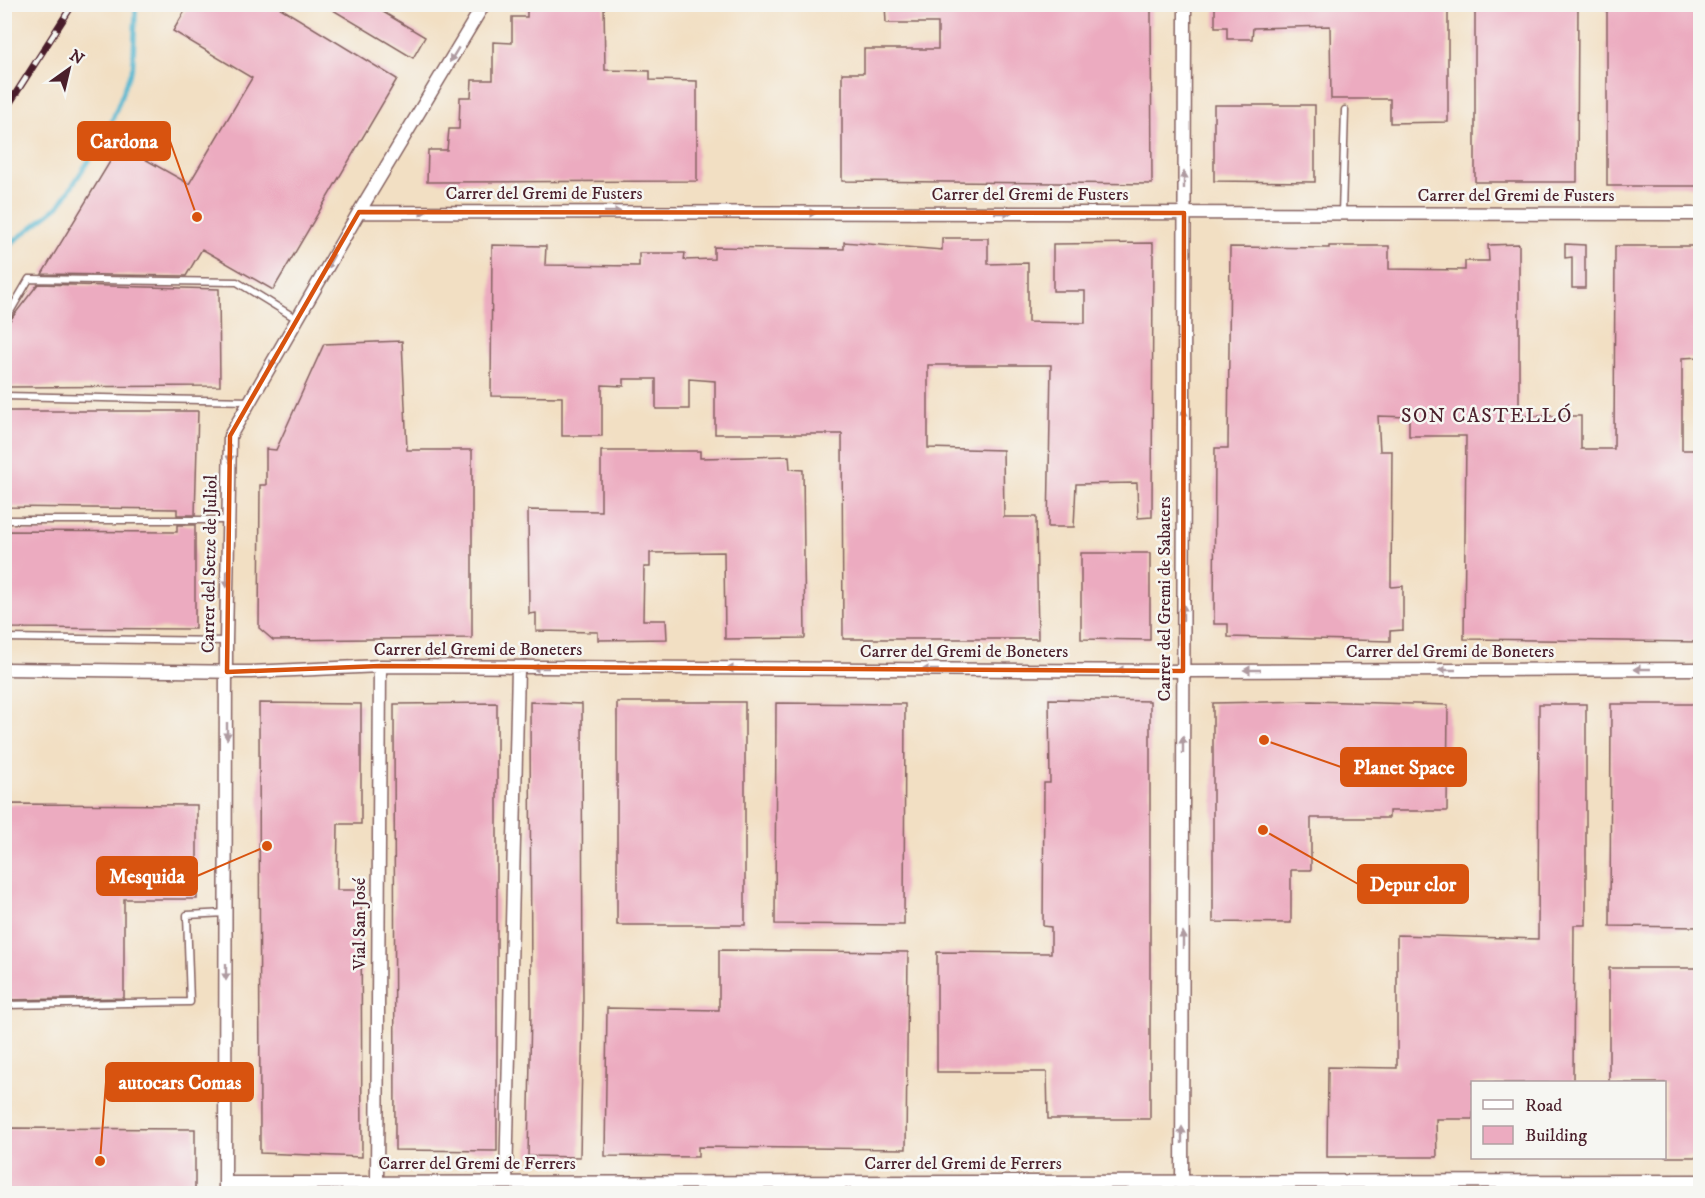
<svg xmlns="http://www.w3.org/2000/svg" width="1705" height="1198" font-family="'IM FELL DW Pica',serif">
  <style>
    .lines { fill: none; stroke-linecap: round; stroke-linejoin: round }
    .stream { stroke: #50b5cf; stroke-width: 4.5 }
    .building { fill: #ecabc0 }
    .service-casing { stroke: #856260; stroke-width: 9 }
    .minor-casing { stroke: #856260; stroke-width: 15 }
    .service { stroke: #fff; stroke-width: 6 }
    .minor { stroke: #fff; stroke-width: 12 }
    .rail-casing { stroke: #4a1f2b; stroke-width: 7 }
    .rail { stroke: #f6f6f2; stroke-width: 4.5; stroke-dasharray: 14; stroke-linecap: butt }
    .oneway { fill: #ae9aa0 }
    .marked { fill: none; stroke: #d8530f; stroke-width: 4.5; stroke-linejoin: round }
    .labels { text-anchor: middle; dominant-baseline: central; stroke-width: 5; stroke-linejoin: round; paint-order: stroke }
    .street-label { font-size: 18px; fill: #4a1f2b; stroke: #f6f6f2 }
    .neighbourhood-label { font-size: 20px; letter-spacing: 1.5px; fill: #4a1f2b; stroke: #f6f6f2 }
    .leader { fill: none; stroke: #d8530f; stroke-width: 2 }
    .callout-dot { fill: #d8530f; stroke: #f6f6f2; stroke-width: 2 }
    .callout { fill: #d8530f; stroke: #d8530f; stroke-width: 2 }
    .callout-label { font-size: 20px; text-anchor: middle; font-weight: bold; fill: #fff }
  </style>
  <rect width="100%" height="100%" fill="#f6f6f2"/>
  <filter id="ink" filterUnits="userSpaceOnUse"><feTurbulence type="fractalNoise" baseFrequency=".0167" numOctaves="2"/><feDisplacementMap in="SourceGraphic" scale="12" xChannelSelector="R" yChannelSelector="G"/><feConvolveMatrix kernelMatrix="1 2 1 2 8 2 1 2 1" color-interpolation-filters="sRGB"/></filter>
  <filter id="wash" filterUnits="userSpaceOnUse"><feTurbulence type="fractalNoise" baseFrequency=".008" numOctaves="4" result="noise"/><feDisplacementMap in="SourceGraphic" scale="24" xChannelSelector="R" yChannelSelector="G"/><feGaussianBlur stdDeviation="1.35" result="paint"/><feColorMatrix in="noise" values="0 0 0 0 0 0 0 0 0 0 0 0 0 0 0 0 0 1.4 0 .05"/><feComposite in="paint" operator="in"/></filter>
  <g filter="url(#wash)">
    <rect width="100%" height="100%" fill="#f2dfc3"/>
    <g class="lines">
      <path class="stream" d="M4 249 59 206 108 131 133 66 136 4"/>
    </g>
    <g id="blocks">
      <path class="building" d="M189 4H274L397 79 273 290 202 249 186 276 42 274 120 145 189 184 252 78 173 31Z
        M323 4H388L383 12 425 37 413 58Z
        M527 4H604L605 70 650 71V80L697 81V181L427 182 428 150H447L449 129H459L460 97H471L472 80H493V42L512 43V17H527Z
        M885 4H1038V9L1151 10 1152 184 842 181V73H864V49H938V23H886Z
        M1215 4H1448V122L1390 123V99H1331L1330 26 1253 28 1252 39H1227V27H1215Z
        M1475 4H1578L1577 182H1475Z
        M1607 4H1701V186H1607Z
        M1214 105H1315V182L1214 181Z
        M942 238H988V264L1028 263V322L1085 323V291H1053V244L1153 243 1152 517 1138 518 1137 483 1076 484 1074 527H1048L1051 365H928V448L1003 450 1004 517H1036L1038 639H843L842 434H715V381L689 379V409H656V379H624V386L602 385V436H562V397L491 396 492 245 546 246 545 265 639 266V253H685L684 260 714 259V247L844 249V242L942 250Z
        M1519 244V416H1581V449H1614L1615 246H1701V357L1682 358V450H1701V642L1464 639 1466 436H1409V417L1378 416 1380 451H1392L1391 587 1403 586V630L1390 631V641L1228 637V624H1214L1215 448H1228L1230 247 1329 248V246H1389V269L1465 270V261H1489L1488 245Z
        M1565 244 1585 245V288H1572V257L1565 258Z
        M38 284 219 289 220 386 4 387V328Z
        M402 341 407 450H472V638L273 640 259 628 260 485H266V449L276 450 324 344Z
        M4 411H198L195 515H177V509L4 507Z
        M601 451H700V458L789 456 790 469 803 470 805 638 725 639 724 552 650 553V567H644L643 620H666L667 639 598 640V632L536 631V613L529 614 528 510 601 511Z
        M177 525H195V629L4 628V531L177 532Z
        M1081 553H1150V640L1081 639Z
        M1049 699 1150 701V1119H1048L1047 1072H937V952L1051 953V927L1043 926 1044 783H1050Z
        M1312 701 1448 705 1447 811H1389V818H1311V870H1291V923L1213 922V703Z
        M530 702 582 704 583 1013 580 1157 528 1156 531 1012Z
        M617 702H745V925H617Z
        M259 703 361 704V824H338L337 890H361L362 1157 260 1153Z
        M497 703V1151L395 1150 394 704Z
        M776 703 905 704 904 925 775 924Z
        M1539 704H1586V925H1574L1573 1083H1473V1119H1436L1437 1157H1327L1328 1067 1397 1068V935L1538 939Z
        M1611 704H1701V927L1610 926Z
        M4 804 197 805V899H124V998L4 1000Z
        M719 950 908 952 906 1149 698 1147V1157L605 1156 607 1008 719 1010Z
        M1609 968H1701V1157H1665V1083H1609Z
        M4 1128 195 1129V1194H4Z"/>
    </g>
  </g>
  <g filter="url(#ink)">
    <use href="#blocks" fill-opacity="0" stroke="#856260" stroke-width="1.5"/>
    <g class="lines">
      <g class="service-casing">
        <path id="service" d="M1342 213 1345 110
          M4 322 29 279 237 282 297 319
          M4 396 250 401
          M4 520H228
          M4 638 226 641
          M4 1005 190 1002 187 915 226 913"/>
      </g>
      <g class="minor-casing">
        <path id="minor" d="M359 212 1700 214
          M4 669 251 672 380 666 1183 671 1700 669
          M377 1182 380 666
          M506 1182 518 668
          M225 1183 1700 1181
          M225 1194 226 641 230 436 359 212 484 4
          M1182 1194 1185 4"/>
      </g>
      <use href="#service" class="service"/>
      <use href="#minor" class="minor"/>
      <g class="rail-casing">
        <path id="rail" d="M4 112 73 4"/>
      </g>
      <use href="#rail" class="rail"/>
    </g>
    <defs><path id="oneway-solid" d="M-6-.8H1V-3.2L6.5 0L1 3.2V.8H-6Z" transform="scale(1.5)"/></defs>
    <g class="oneway">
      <use href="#oneway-solid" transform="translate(454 55) rotate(121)"/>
      <use href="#oneway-solid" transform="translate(1184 180) rotate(-90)"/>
      <use href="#oneway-solid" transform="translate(418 212)"/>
      <use href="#oneway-solid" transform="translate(613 212)"/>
      <use href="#oneway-solid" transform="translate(808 213)"/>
      <use href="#oneway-solid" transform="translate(1003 213)"/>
      <use href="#oneway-solid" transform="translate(330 262) rotate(120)"/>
      <use href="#oneway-solid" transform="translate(274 360) rotate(120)"/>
      <use href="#oneway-solid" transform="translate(1184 417) rotate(-90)"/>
      <use href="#oneway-solid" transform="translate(230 454) rotate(92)"/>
      <use href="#oneway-solid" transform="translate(227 579) rotate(91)"/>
      <use href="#oneway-solid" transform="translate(1183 612) rotate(-90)"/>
      <use href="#oneway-solid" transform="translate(540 668) rotate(-180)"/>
      <use href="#oneway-solid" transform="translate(735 669) rotate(-180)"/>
      <use href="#oneway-solid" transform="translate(1642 669) rotate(180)"/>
      <use href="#oneway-solid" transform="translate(930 670) rotate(-180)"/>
      <use href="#oneway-solid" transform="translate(1125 670) rotate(-180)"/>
      <use href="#oneway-solid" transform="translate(1252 670) rotate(180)"/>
      <use href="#oneway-solid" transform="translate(1447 670) rotate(180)"/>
      <use href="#oneway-solid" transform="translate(227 731) rotate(90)"/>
      <use href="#oneway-solid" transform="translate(1183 745) rotate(-90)"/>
      <use href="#oneway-solid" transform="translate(1183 940) rotate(-90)"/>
      <use href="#oneway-solid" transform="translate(226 972) rotate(90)"/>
      <use href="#oneway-solid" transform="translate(1182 1135) rotate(-90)"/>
    </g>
  </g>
  <path class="marked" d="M359 212 1184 213 1183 671 380 666 227 672 230 436Z"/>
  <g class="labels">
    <g class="street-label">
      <text x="544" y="194">Carrer del Gremi de Fusters</text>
      <text x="1030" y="195">Carrer del Gremi de Fusters</text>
      <text x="1516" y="196">Carrer del Gremi de Fusters</text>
      <text transform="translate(210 564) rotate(-89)">Carrer del Setze de Juliol</text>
      <text transform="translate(1165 599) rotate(-90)">Carrer del Gremi de Sabaters</text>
      <text x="478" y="650">Carrer del Gremi de Boneters</text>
      <text x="964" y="652">Carrer del Gremi de Boneters</text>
      <text x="1450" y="652">Carrer del Gremi de Boneters</text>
      <text transform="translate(360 924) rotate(-90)">Vial San José</text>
      <text x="477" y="1164">Carrer del Gremi de Ferrers</text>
      <text x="963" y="1164">Carrer del Gremi de Ferrers</text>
    </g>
    <g class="neighbourhood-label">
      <text x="1487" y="416">SON CASTELLÓ</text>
    </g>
  </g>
  <path class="leader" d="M197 217L170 141M1264 740L1341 767M267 846L197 876M1263 830L1358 884M100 1161L106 1082"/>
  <g class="callout-dot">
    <circle cx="197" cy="217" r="6"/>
    <circle cx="1264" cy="740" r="6"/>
    <circle cx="267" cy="846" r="6"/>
    <circle cx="1263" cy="830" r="6"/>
    <circle cx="100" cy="1161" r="6"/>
  </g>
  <g class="callout">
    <rect x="78" y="122" width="92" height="38" rx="6"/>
    <rect x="1341" y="748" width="125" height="38" rx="6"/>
    <rect x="97" y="857" width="100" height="38" rx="6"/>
    <rect x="1358" y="865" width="110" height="38" rx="6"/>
    <rect x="106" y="1063" width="147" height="38" rx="6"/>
  </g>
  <g class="callout-label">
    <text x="124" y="148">Cardona</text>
    <text x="1404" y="774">Planet Space</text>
    <text x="147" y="883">Mesquida</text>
    <text x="1413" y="891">Depur clor</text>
    <text x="180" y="1089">autocars Comas</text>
  </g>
  <rect width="1705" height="1198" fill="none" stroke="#f6f6f2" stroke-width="24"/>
  <rect x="1471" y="1081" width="195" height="78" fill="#f6f6f2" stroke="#b1a0a2" stroke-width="1.5"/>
  <rect x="1483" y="1100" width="30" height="9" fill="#ffffff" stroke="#b1a0a2" stroke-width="1.5"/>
  <text x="1525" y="1111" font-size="18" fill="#4a1f2b">Road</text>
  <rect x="1483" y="1126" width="30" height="18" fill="#ecabc0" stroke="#b1a0a2" stroke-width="1.5"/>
  <text x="1525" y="1141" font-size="18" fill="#4a1f2b">Building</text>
  <g transform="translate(69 69) rotate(34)" stroke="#f6f6f2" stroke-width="4.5" paint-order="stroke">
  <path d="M0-4.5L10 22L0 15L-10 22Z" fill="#4a1f2b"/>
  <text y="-9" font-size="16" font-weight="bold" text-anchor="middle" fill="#4a1f2b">N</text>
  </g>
</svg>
